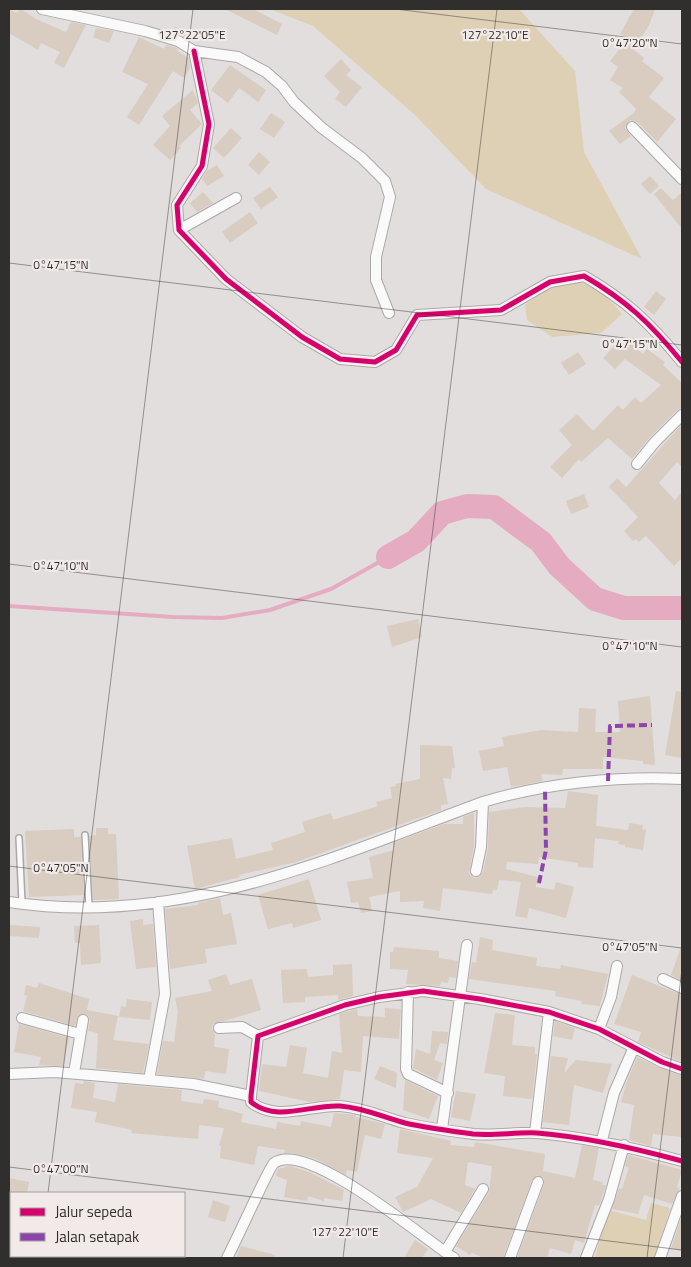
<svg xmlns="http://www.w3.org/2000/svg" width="691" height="1267" font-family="'Titillium Web',sans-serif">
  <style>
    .green { fill: #ddd0b4 }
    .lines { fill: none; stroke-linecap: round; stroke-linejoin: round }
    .stream { stroke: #e5acc1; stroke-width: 4 }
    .river { stroke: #e5acc1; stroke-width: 24 }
    .building { fill: #d9ccc0 }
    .service-casing { stroke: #aba9a8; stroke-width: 8 }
    .minor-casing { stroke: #aba9a8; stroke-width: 12 }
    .service { stroke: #fafafa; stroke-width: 5 }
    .minor { stroke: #fafafa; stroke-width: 10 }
    .quiet { stroke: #8e44ad; stroke-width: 4; stroke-dasharray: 8 4; stroke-linecap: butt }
    .cycleway-casing { stroke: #f1eae8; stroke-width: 8 }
    .cycleway { stroke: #d6006c; stroke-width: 5 }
    .ticks { fill: none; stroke: #312f2e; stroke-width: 1; stroke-opacity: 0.45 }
    .ticks-label { font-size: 12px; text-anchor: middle; fill: #312f2e; stroke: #f1eae8; stroke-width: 4.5; stroke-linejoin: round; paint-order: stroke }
  </style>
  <rect width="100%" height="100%" fill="#e1dedd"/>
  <path class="green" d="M270 9H519L575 71 584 152 642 259 486 189 415 115 313 26Z
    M576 280 603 293 622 314 601 333 552 337 527 320 525 305 553 285Z
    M651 1203 670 1208 656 1258H595L608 1210 646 1220Z"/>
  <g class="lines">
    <path class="stream" d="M9 606 173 617 222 618 270 610 331 589 388 557"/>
    <path class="river" d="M388 557 416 541 442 513 467 506 494 507 541 542 559 566 595 599 624 608H682"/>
  </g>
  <path class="building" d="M9 9 16 13 21 9 36 19 66 32 71 22 86 25 64 68 54 63 60 52 41 43 38 50 9 33Z
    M225 9H253L282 24 277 35Z
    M634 9H655L649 25 634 50 644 58 642 61 664 78 649 97 676 119 657 142 637 122 630 120 625 128 631 136 620 144 609 131 634 113 636 109 619 92 623 88 610 80 618 67 610 61 628 38 620 34Z
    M175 27 186 33 184 37 172 32Z
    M96 28 114 31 109 43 93 37Z
    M139 37 164 49 166 45 175 47 178 49 177 51 189 58 190 68 184 78 173 71 139 125 127 117 148 84 122 72Z
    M341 59 351 70 346 75 362 87 346 107 335 99 340 92 324 76Z
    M230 65 266 90 258 102 239 88 228 103 211 90Z
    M193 90 198 103 190 110 202 124 179 146 181 148 170 160 153 145 170 126 162 116Z
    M271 113 285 122 274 138 260 129Z
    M231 128 242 138 224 158 213 148Z
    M259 152 270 162 259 175 248 165Z
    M217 165 224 176 207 186 202 179 207 171Z
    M650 176 659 186 650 194 641 184Z
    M270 187 278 197 261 209 253 198Z
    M661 188 673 200 682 192V229L654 194Z
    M203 192 213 203 197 212 190 203Z
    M250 212 258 223 230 243 222 232Z
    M656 291 666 299 654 315 644 307Z
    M623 337 643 354 647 349 665 362 663 365 682 383V408L677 410 650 437 632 459 608 438 581 462 579 459 562 478 550 467 572 445 559 430 577 414 592 430H594L618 405 623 410 635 397 641 403 661 385 625 359 615 369 603 358Z
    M578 352 586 364 569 375 561 363Z
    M682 424V467L677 462 659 483 675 500 682 492V558L674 566 646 536 639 542 636 539 633 541 624 531 638 517 609 487 617 478 626 487Z
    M584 494 589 507 571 514 566 501Z
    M418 619 422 637 392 647 387 626Z
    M676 691 682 692V758L665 755Z
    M650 696 655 765 643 764V761L603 757V769H563L562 775 541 774 543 781 511 787 507 767 483 771 479 751 504 746 502 737 541 730 578 732 579 708 596 709 595 732H620L618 701Z
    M420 745 452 746 455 768H452L451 779 443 778 448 804 441 805V810L296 862 239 875 240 877 195 889 187 846 232 838 236 859 273 850 271 843 305 832 302 822 331 813 333 820 378 806 376 802 392 798 390 787 396 786 395 784 420 779Z
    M568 791 598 795 596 826 628 830 629 823 643 825 642 829 646 830 643 850 625 847V845L618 844 619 841 595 838 593 868 578 867V863L539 857 538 864 507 862 506 869 541 878 540 884H536V887L554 890 556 882 574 887 566 918 529 908 527 918 515 916 521 882 499 880 497 890H493L492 894 443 888 440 911 423 908 424 901 400 902V891L369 897 372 911 361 913 358 902 351 903 347 882 373 878 369 857 394 850 393 843 444 824H463V817L474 813V846L469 873 474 878 479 877 483 872 488 848 489 812 525 807 565 808Z
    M96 828H108V834H116L119 899 93 900 89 836 96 835Z
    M74 829V837H81L84 895 29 897 25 831Z
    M309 879 321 920 293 928 292 923 268 929 258 895Z
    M220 898 223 915 231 913 237 944 205 949 207 963 170 969 165 909 198 905V903Z
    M143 919V925L153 924 156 967 136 969 130 921Z
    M9 925 40 927 39 938 9 936Z
    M99 925 101 963 81 965 80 943H75L74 926Z
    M480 937 493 940 492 950 537 958 536 966 560 969 561 965 608 974 600 1006 581 1004 582 1001 555 996 556 991 469 979 472 962 476 963Z
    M394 947 439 951V958L458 961 456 978 449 977 448 983 441 982 440 986 406 984 408 970 390 969V952H393Z
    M681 947H682V981L671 975Z
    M352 964 353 996 338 1000V995L305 997V1002L283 1003 281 970 307 969 308 977 333 975V965Z
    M226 974 230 985 252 979 261 1010 213 1024 212 1029 215 1034 214 1047 229 1049 226 1074 205 1071 204 1079 157 1074 163 1041 174 1042 178 1012 175 998 212 991 208 980Z
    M632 975 682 995V1062L638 1042 641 1032 614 1024Z
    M39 983 89 999 87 1010 118 1016 113 1040 149 1044 143 1073 96 1068 98 1033 88 1031 90 1021 87 1014 78 1015 75 1026 23 1011 27 996 24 995 26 985 37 988Z
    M127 999 152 1002 150 1020 119 1017 121 1006 126 1007Z
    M385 1008 401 1009 399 1039 363 1036 361 1072 344 1070 340 1099 310 1102 259 1091 262 1064 286 1067 290 1045 307 1048 303 1073 328 1078 332 1051 342 1053 339 1014 357 1009 358 1016 385 1017Z
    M495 1013 515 1015 512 1045 535 1047V1054H537L532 1099 503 1096 505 1076 484 1073Z
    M555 1021 575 1028 572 1040 553 1036Z
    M19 1024 69 1038 63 1066 39 1065 41 1057 14 1052Z
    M432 1031 448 1032 447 1044 440 1043 434 1060 443 1063 437 1080 413 1068 416 1049 430 1054Z
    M551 1056 568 1058 564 1073 576 1060 612 1064 603 1093 574 1085 569 1125 543 1122Z
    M637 1057 660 1068 682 1076V1137L653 1134 651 1146 629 1140 634 1105 621 1102 626 1084Z
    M380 1066 397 1073 396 1088 374 1079Z
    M405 1080 438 1096 429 1119 403 1110Z
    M84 1081 95 1083 93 1098 115 1102 118 1084 182 1090 181 1101 203 1104 204 1099 219 1101 218 1107 243 1114 241 1122 276 1129 277 1122 300 1126 301 1121 331 1127 334 1113 356 1115 355 1122 357 1117 385 1124 381 1139 365 1135 357 1172 347 1170 346 1175 314 1158 292 1153 284 1154 285 1150 258 1146 254 1165 220 1158 221 1146H219L224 1128 199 1125 198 1139 131 1133 132 1130 95 1122 97 1112 71 1108 75 1083 83 1084Z
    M456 1091 476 1094 470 1121 451 1117Z
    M400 1129 451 1141 450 1145 474 1147 475 1142 545 1154 543 1171 575 1178 582 1145 599 1148 593 1180 603 1182 602 1185H606L599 1206 595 1205 584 1243 575 1240 571 1254 550 1248 547 1258H517L544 1184V1178L537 1175 532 1180 503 1258H484L472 1253 470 1255 456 1246 489 1192 492 1166 468 1162 465 1185 475 1189 461 1213 431 1199 403 1212 395 1197 417 1187 433 1158 397 1153Z
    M628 1155 682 1170 677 1187 680 1188 672 1204 644 1195 638 1214 612 1209 619 1188 622 1189 629 1167 625 1166Z
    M290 1166 309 1172 344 1190 342 1201 324 1198V1201L308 1196 307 1201 284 1197 287 1180 276 1176 278 1169Z
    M9 1178 29 1182 27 1193H9Z
    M213 1200 230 1206 225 1222 208 1217Z
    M682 1216V1252L671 1248Z
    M415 1240 428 1249 422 1258H404Z
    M241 1246 275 1255V1258H236Z"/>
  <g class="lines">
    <g class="service-casing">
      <path id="service" d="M85 835 89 906
        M19 838 22 903"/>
    </g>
    <g class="minor-casing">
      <path id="minor" d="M42 9 145 31 178 41 194 51 238 57 266 72 282 86 294 102 322 128 362 158 385 181 390 197 376 257V280L389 313
        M194 51 209 124 202 166 177 205 179 230 226 279 302 337 340 359 375 362 396 350 417 315 501 310 550 282 584 276C627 301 650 323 682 362
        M632 127 682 179
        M179 230 236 198
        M637 464 655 442 682 415
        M476 871 481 847 483 802
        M9 902C178 928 329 859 483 802 546 783 617 776 682 779
        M663 979 682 988
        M408 992 406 1069 408 1074 448 1093
        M22 1018 80 1034
        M219 1028 242 1027 258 1036
        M599 1029 611 997 617 966
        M682 1069 662 1062 599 1029 549 1012 480 999 423 991 379 997 345 1005 258 1036 251 1096V1102C277 1123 311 1104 340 1106 365 1108 382 1117 405 1123 427 1128 451 1131 473 1134 494 1136 516 1132 537 1133 587 1137 634 1148 682 1161
        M74 1073 83 1020
        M9 1074 55 1072 149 1080 165 994 158 902
        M149 1080 193 1084 251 1096
        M442 1129 467 945
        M535 1133 549 1012
        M602 1140 614 1093 634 1047
        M445 1252 483 1189
        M227 1258C235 1244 269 1167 274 1163 307 1139 424 1239 454 1258
        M510 1258 538 1182
        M586 1258 609 1199 624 1145
        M660 1258 682 1196"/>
    </g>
    <use href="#service" class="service"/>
    <use href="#minor" class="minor"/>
    <path class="quiet" d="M608 781 610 726 652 725
      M539 883 546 850 545 789"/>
    <g class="cycleway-casing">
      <path id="cycleway" d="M194 51 209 124 202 166 177 205 179 230 226 279 302 337 340 359 375 362 396 350 417 315 501 310 550 282 584 276C627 301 650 323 682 362
        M682 1069 662 1062 599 1029 549 1012 480 999 423 991 379 997 345 1005 258 1036 251 1096V1102C277 1123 311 1104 340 1106 365 1108 382 1117 405 1123 427 1128 451 1131 473 1134 494 1136 516 1132 537 1133 587 1137 634 1148 682 1161"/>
    </g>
    <use href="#cycleway" class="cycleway"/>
  </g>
  <path class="ticks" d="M395 9 682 44M9 263 682 345M9 564 682 647M9 866 682 948M9 1167 682 1250M48 1193 193 9M40 1258V1256M343 1258 497 9M647 1258 682 969"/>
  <g class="ticks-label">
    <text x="192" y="39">127°22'05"E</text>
    <text x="495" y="39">127°22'10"E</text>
    <text x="630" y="47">0°47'20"N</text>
    <text x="61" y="269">0°47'15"N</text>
    <text x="630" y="348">0°47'15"N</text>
    <text x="61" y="570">0°47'10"N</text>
    <text x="630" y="650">0°47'10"N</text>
    <text x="61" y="872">0°47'05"N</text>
    <text x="630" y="951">0°47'05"N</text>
    <text x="61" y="1173">0°47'00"N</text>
    <text x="345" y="1236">127°22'10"E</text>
  </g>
  <rect width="691" height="1267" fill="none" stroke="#312f2e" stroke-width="20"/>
  <rect x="10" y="1192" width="175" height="65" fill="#f1eae8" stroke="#a49f9e"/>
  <rect x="20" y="1208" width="25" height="8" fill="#d6006c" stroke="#a49f9e"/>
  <text x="55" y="1217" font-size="15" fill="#312f2e">Jalur sepeda</text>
  <rect x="20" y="1233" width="25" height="8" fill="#8e44ad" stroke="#a49f9e"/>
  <text x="55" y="1242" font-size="15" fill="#312f2e">Jalan setapak</text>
</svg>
